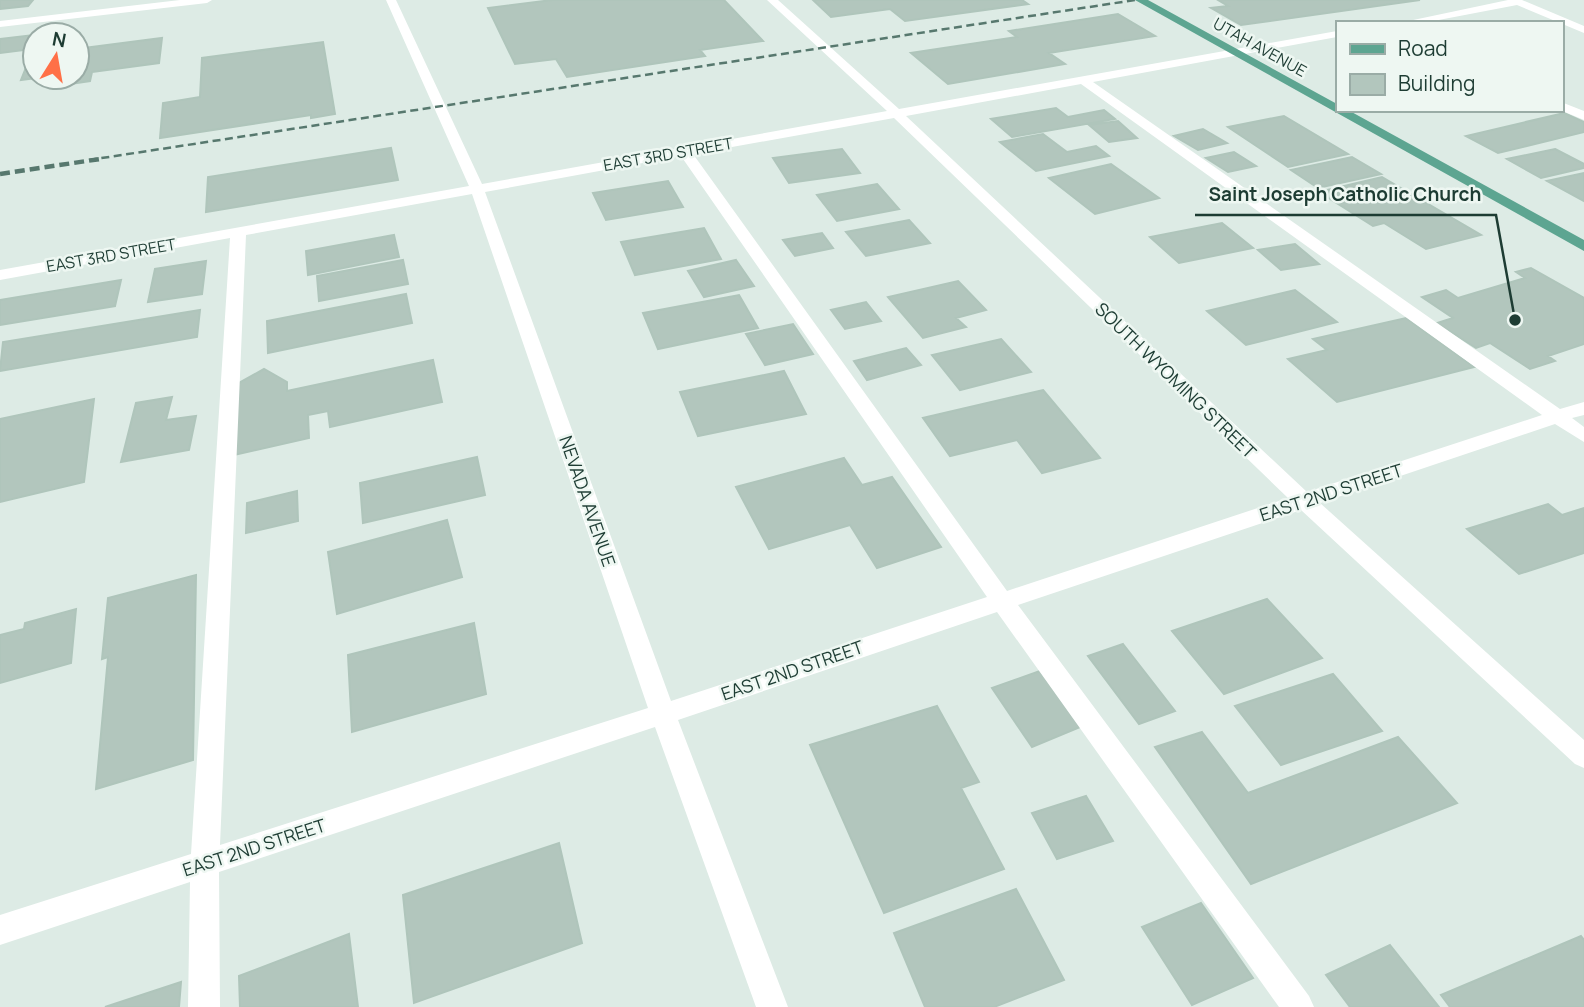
<svg xmlns="http://www.w3.org/2000/svg" width="1584" height="1007" font-family="Manrope,sans-serif">
  <style>
    .building { fill: #b2c6bd; stroke: #afc5bb; stroke-width: 2 }
    .lines { fill: none; stroke-linecap: round; stroke-linejoin: round }
    .minor { fill: #fff; fill-rule: evenodd }
    .major { fill: #5da591; fill-rule: evenodd }
    .rail-far1 { stroke: #57786e; stroke-width: 2.5; stroke-dasharray: 8 4.5; stroke-linecap: butt }
    .rail { stroke: #57786e; stroke-width: 4.5; stroke-dasharray: 10 5; stroke-linecap: butt }
    .labels { text-anchor: middle; dominant-baseline: central; stroke-width: 5; stroke-linejoin: round; paint-order: stroke }
    .far-street-label { font-size: 16px; fill: #1d3c33; stroke: #eef7f2 }
    .street-label { font-size: 18px; fill: #1d3c33; stroke: #eef7f2 }
    .leader { fill: none; stroke: #1d3c33; stroke-width: 2.5 }
    .callout-dot { fill: #1d3c33; stroke: #eef7f2; stroke-width: 2.5 }
    .callout-label { font-size: 19px; text-anchor: middle; font-weight: bold; fill: #1d3c33; stroke: #eef7f2; stroke-width: 5; stroke-linejoin: round; paint-order: stroke }
  </style>
  <rect width="100%" height="100%" fill="#ddebe5"/>
  <path class="building" d="M0 0H33L28 6 0 9Z
    M552 0H724L763 41 700 50 705 56 567 77 556 59 515 64 488 8Z
    M813 0H1022L1028 4 905 21 890 9 831 17Z
    M1218 0H1420L1241 25 1211 8 1228 6Z
    M1118 14 1155 36 1049 53 1065 64 948 84 911 53 1017 37 1009 31Z
    M35 35 31 49 0 53V39Z
    M162 38 159 63 92 72 90 81 63 85 65 77H77V49Z
    M323 42 335 114 311 118V115L160 138 163 103 200 97 202 58Z
    M35 54V77H44L21 80 31 55Z
    M1056 108 1068 117 1104 110 1115 119 1012 137 991 119Z
    M1564 113 1584 122V132L1498 153 1466 136Z
    M1284 116 1348 154 1288 167 1228 127Z
    M1118 121 1137 138 1109 142 1089 125Z
    M1203 129 1227 143 1198 150 1174 136Z
    M1043 134 1067 152 1096 146 1109 156 1036 171 1000 142Z
    M391 148 398 180 206 212 208 177Z
    M842 149 860 173 789 183 773 158Z
    M1555 149 1584 164V168L1541 178 1507 159Z
    M1234 152 1256 166 1228 172 1206 158Z
    M1352 157 1381 174 1318 188 1291 170Z
    M1111 164 1159 198 1095 214 1049 178Z
    M1584 173V201L1547 181Z
    M1382 177 1481 235 1426 249 1384 223 1373 226 1319 192Z
    M668 181 683 207 606 220 593 193Z
    M877 184 899 209 837 221 817 195Z
    M909 220 930 243 866 256 846 232Z
    M1222 223 1253 248 1179 263 1150 237Z
    M704 228 721 259 635 275 621 242Z
    M822 233 833 248 795 256 783 240Z
    M394 235 399 257 308 275 306 251Z
    M1295 244 1319 264 1281 270 1258 250Z
    M403 260 408 284 319 301 317 276Z
    M736 260 754 286 704 297 688 271Z
    M206 261 202 294 148 302 155 269Z
    M1531 268 1584 298V344L1548 356 1555 361 1530 369 1490 343 1476 348 1437 323 1453 318 1422 297 1446 290 1458 298 1525 278 1516 272Z
    M121 280 115 306 0 325V300Z
    M958 281 986 310 956 318 966 327 923 338 888 297Z
    M1295 290 1337 322 1246 345 1207 311Z
    M406 294 412 323 268 353 267 321Z
    M739 295 758 328 658 349 643 313Z
    M866 302 881 321 845 329 831 310Z
    M200 310 197 337 0 371 3 342Z
    M1406 318 1474 367 1337 402 1288 359 1327 350 1313 339Z
    M793 324 813 354 765 365 746 334Z
    M1001 339 1031 372 960 390 932 355Z
    M906 348 921 365 867 380 854 361Z
    M433 360 442 402 330 427 328 411 308 415 309 438 234 455 235 385 264 369 287 382V391Z
    M784 371 806 414 698 436 680 392Z
    M1043 390 1100 458 1042 473 1017 440 950 456 923 418Z
    M172 397 166 420 196 416 189 450 121 462 136 403Z
    M94 399 84 482 0 502V419Z
    M477 457 485 495 363 523 360 483Z
    M844 458 862 485 892 477 941 547 877 568 850 525 769 549 736 487Z
    M297 491 298 521 246 533 247 503Z
    M1548 504 1562 515 1584 508V553L1519 574 1467 529Z
    M447 520 462 577 337 614 328 552Z
    M196 575 193 760 96 789 108 657 102 659 108 598Z
    M1267 599 1322 658 1224 694 1172 631Z
    M76 609 71 663 0 683V635L24 629 25 623Z
    M474 623 486 694 352 732 348 655Z
    M1123 644 1175 711 1139 724 1088 656Z
    M1040 671 1080 727 1032 747 992 688Z
    M1333 674 1382 731 1281 765 1235 706Z
    M937 706 979 782 961 788 1004 869 884 913 810 745Z
    M1202 732 1248 793 1398 737 1457 803 1251 884 1155 747Z
    M1086 796 1113 841 1057 859 1032 813Z
    M559 843 582 943 414 1003 403 895Z
    M1016 889 1064 980 994 1007H925L894 933Z
    M1201 903 1253 978 1192 1005 1142 927Z
    M349 934 358 1007H240L239 976Z
    M1581 936 1584 940V1007H1450L1441 995Z
    M1390 945 1439 1007H1350L1326 975Z
    M181 982 179 1007H105Z"/>
  <g class="lines">
    <path class="minor" d="M180 0H212L207 3 0 27V21Z
      M386 0H396L482 184 887 111 767 0H778L899 109 1337 31V37L1093 82 1560 409 1584 402V415L1572 418 1584 427V442L1555 424 1320 503 1584 740V768L1575 764 1301 510 1018 605 1309 996 1314 1007H1279L997 612 678 720 788 1007H756L655 727 219 872 220 1007H188L190 882 0 945V915L191 854 230 238 0 280V270L469 186ZM1081 84 1542 415 1307 492 906 116ZM894 118 1288 498 1007 591 693 154ZM681 156 987 597 671 701 485 192ZM472 194 648 708 220 845 246 235Z
      M1508 0H1522L1584 26V33L1517 5 1423 23H1399Z
      M1561 102 1584 111V120L1560 110Z"/>
    <path class="major" d="M1135 0H1148L1337 104V110H1348L1584 240V251Z"/>
    <path class="rail-far1" d="M89 160 1135 0"/>
    <path class="rail" d="M0 174 100 159"/>
  </g>
  <g class="labels">
    <g class="far-street-label">
      <text transform="translate(1260 47) rotate(29)">UTAH AVENUE</text>
      <text transform="translate(668 154) rotate(-10)">EAST 3RD STREET</text>
      <text transform="translate(111 255) rotate(-10)">EAST 3RD STREET</text>
    </g>
    <g class="street-label">
      <text transform="translate(1176 380) rotate(44)">SOUTH WYOMING STREET</text>
      <text transform="translate(1331 492) rotate(-18)">EAST 2ND STREET</text>
      <text transform="translate(588 501) rotate(71)">NEVADA AVENUE</text>
      <text transform="translate(792 670) rotate(-19)">EAST 2ND STREET</text>
      <text transform="translate(254 847) rotate(-18)">EAST 2ND STREET</text>
    </g>
  </g>
  <path class="leader" d="M1515 320L1496 215H1195"/>
  <circle class="callout-dot" cx="1515" cy="320" r="7"/>
  <g class="callout-label">
    <text x="1345" y="201">Saint Joseph Catholic Church</text>
  </g>
  <rect x="1336" y="21" width="228" height="91" fill="#eef7f2" stroke="#9aaca6" stroke-width="2"/>
  <rect x="1350" y="44" width="35" height="10" fill="#5da591" stroke="#9aaca6" stroke-width="2"/>
  <text x="1398" y="56" font-size="21" fill="#1d3c33">Road</text>
  <rect x="1350" y="74" width="35" height="21" fill="#b2c6bd" stroke="#9aaca6" stroke-width="2"/>
  <text x="1398" y="91" font-size="21" fill="#1d3c33">Building</text>
  <g transform="translate(56 56) rotate(11)"><circle r="33" fill="#eef7f2" stroke="#9aaca6" stroke-width="2"/>
  <path d="M0-5L12 26L0 18L-12 26Z" fill="#ff7047"/>
  <text y="-10" font-size="19" font-weight="bold" text-anchor="middle" fill="#1d3c33">N</text>
  </g>
</svg>
